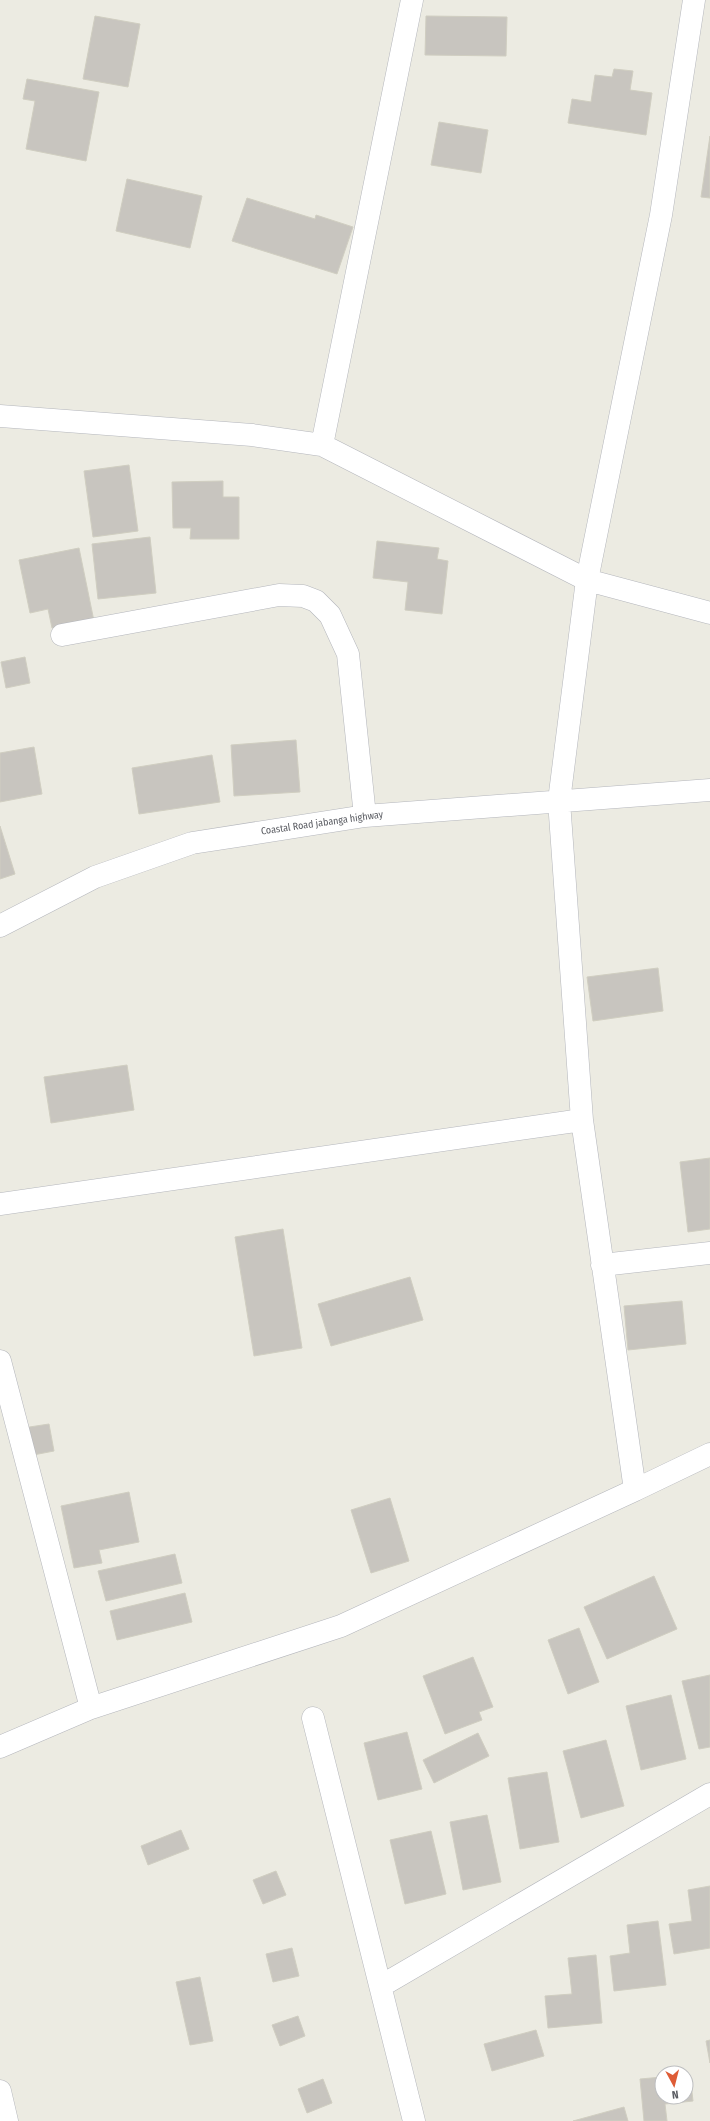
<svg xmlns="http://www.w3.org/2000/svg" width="710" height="2121" font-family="'Fira Sans Condensed',sans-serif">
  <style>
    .building { fill: #c8c5bf; stroke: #d0cec1 }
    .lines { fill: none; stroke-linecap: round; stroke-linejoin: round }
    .street-casing { stroke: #b4b6bc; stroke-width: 23 }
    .street { stroke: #fff; stroke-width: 22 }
    .labels { text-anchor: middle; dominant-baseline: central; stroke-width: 3; stroke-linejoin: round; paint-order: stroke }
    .street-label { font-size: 10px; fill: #5a5c62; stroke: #fff }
  </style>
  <rect width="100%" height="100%" fill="#ecebe2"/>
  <path class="building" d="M95 16 140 24 128 87 83 79Z
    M426 16 507 17 506 56 425 55Z
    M614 69 633 71 630 90 652 93 646 135 568 123 572 99 591 102 595 75 612 77Z
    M27 79 99 92 86 161 26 149 35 101 23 99Z
    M439 122 488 130 481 173 431 165Z
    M710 136V198L701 197Z
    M127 179 202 196 190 248 116 231Z
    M247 198 315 219 316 215 353 227 337 274 232 241Z
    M129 465 138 531 93 537 84 471Z
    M223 481V497H239V539H190L191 528H173L172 482Z
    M150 537 156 593 98 599 92 544Z
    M377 541 439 548 437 559 448 561 442 614 405 610 408 582 373 578Z
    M79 548 95 626 72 624 52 628 48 609 30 613 19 560Z
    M25 657 30 683 6 688 1 662Z
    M296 740 300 792 234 796 231 745Z
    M34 747 42 794 0 802V753Z
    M212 755 220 802 139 814 132 768Z
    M0 826 15 874 0 879Z
    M658 968 663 1011 593 1021 587 977Z
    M127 1065 134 1110 51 1123 44 1077Z
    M710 1158V1229L688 1232 680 1162Z
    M283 1229 302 1348 254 1356 235 1237Z
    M410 1277 423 1320 331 1346 318 1304Z
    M682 1301 686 1344 628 1350 624 1306Z
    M49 1424 54 1451 28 1456 23 1428Z
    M129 1492 139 1542 99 1550 102 1563 74 1568 61 1506Z
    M390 1498 409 1561 371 1573 351 1510Z
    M175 1554 182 1583 106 1601 98 1571Z
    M654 1576 677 1629 607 1659 584 1607Z
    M185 1593 192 1622 117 1640 110 1611Z
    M579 1628 599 1682 568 1694 548 1640Z
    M473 1657 493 1707 479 1712 482 1720 445 1734 423 1676Z
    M710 1675V1747L699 1749 682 1681Z
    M671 1695 686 1759 641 1770 626 1706Z
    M407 1732 422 1789 378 1800 364 1743Z
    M478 1733 489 1756 434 1783 423 1760Z
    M606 1740 624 1806 581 1818 563 1751Z
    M547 1772 559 1842 520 1849 508 1778Z
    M487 1815 501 1882 463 1890 450 1822Z
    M181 1830 189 1849 148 1865 141 1846Z
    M431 1831 446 1894 405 1904 390 1840Z
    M276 1871 286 1895 263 1904 253 1880Z
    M710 1886V1948L674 1954 669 1924 692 1921 688 1890Z
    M658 1921 666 1985 614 1991 610 1956 630 1953 627 1925Z
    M292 1948 299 1976 273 1982 266 1954Z
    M596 1955 602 2023 548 2028 545 1996 572 1994 568 1958Z
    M200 1977 213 2041 190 2045 176 1982Z
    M298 2016 305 2036 280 2046 272 2025Z
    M536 2030 544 2056 492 2071 484 2044Z
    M710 2040V2063L706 2041Z
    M686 2075H690L693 2101 665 2104 667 2121H644L640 2079 662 2077V2097H686Z
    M323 2079 332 2103 307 2113 298 2089Z
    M624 2107 628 2121H573Z"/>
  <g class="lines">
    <g class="street-casing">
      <path id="street" d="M0 416 252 435 322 445 587 580 710 613
        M322 445 412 0
        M62 635 279 595 303 596 316 601 330 615 348 654 365 816
        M0 926 95 877 192 843 365 816 710 790
        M0 1204 582 1120
        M602 1265 710 1253
        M0 1361 91 1708
        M635 1490 710 1454
        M313 1718 414 2121
        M0 1747 91 1708 341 1626 635 1490 582 1120 559 801 587 580 661 215 694 0
        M381 1986 710 1794
        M0 2091 7 2121"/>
    </g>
    <use href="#street" class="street"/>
  </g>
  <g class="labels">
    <g class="street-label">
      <text transform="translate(322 823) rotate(-8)">Coastal Road jabanga highway</text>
    </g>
  </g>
  <g transform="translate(674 2085) rotate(173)"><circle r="19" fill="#ffffff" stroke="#bdbec0"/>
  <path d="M0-3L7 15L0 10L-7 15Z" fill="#de5c36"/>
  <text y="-6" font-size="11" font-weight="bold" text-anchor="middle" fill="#5a5c62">N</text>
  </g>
</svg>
